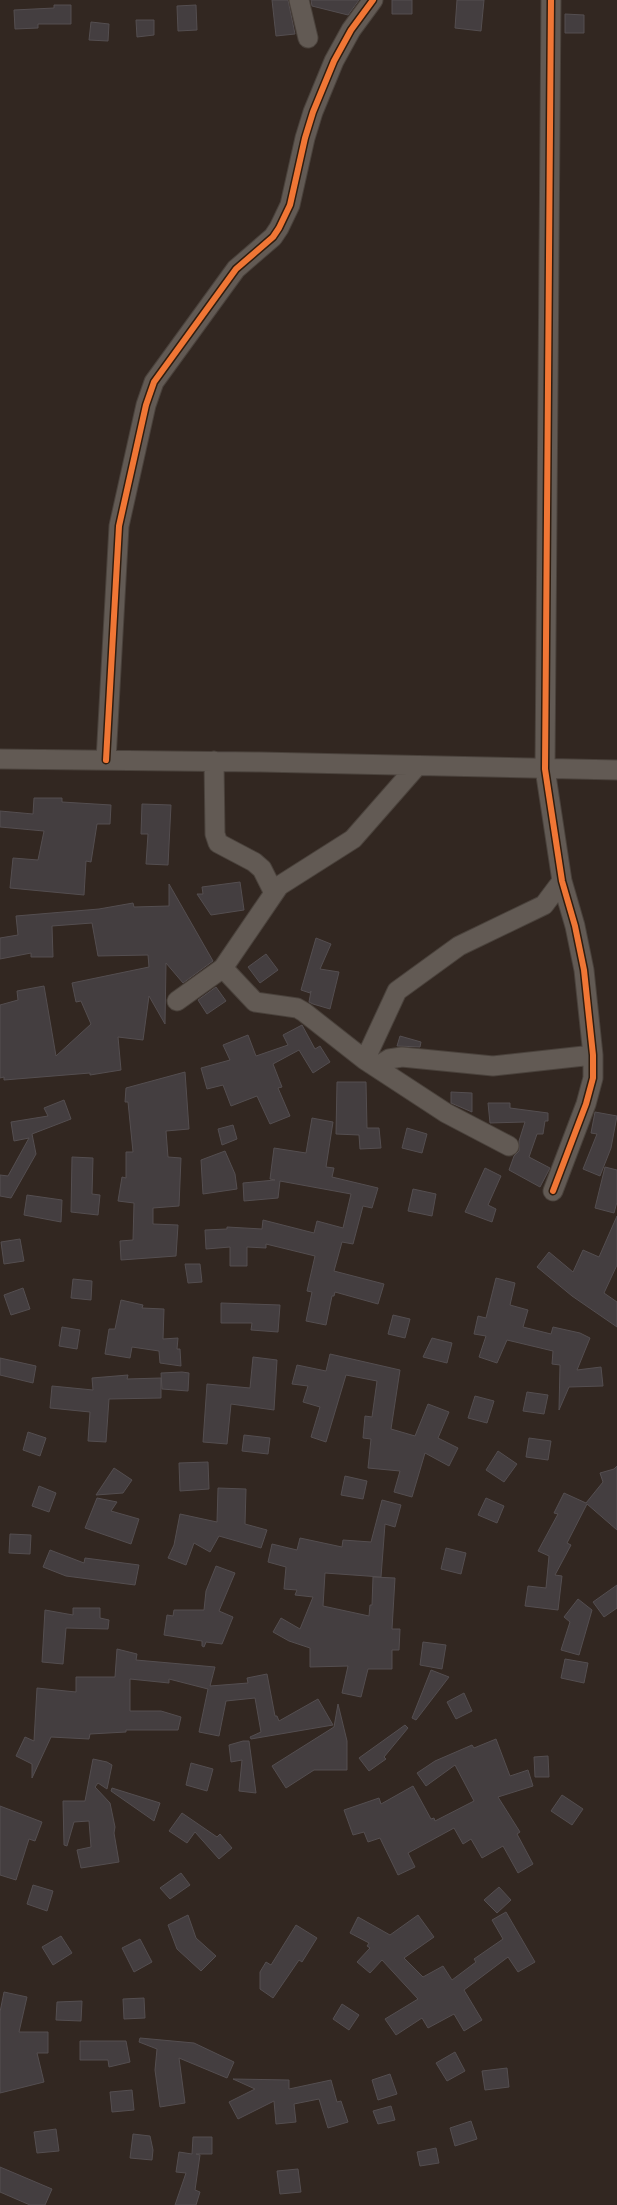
<svg xmlns="http://www.w3.org/2000/svg" width="617" height="2205" font-family="'PT Sans Narrow',sans-serif">
  <style>
    .building { fill: #443e40; stroke: #544e50 }
    .lines { fill: none; stroke-linecap: round; stroke-linejoin: round }
    .minor-casing { stroke: #4a423c; stroke-width: 21 }
    .minor { stroke: #625a54; stroke-width: 19 }
    .cycleway-casing { stroke: #301d0f; stroke-width: 9 }
    .cycleway { stroke: #f07635; stroke-width: 6 }
  </style>
  <rect width="100%" height="100%" fill="#322721"/>
  <path class="building" d="M272 0H288L295 34 276 36Z
    M311 0H359L348 15 312 6Z
    M392 0H412V14H392Z
    M457 0H484L481 31 455 28Z
    M54 5H71V24H38V28L15 29 14 10 54 8Z
    M196 5 197 30 178 31 177 6Z
    M565 14 584 15V33H565Z
    M136 20H154V35L137 37Z
    M91 22 109 24 108 41 89 40Z
    M34 798H62V802L111 805 110 824H97L91 862 86 861 84 895 10 888 13 858 38 860 44 831 0 827V811L33 814Z
    M142 804 171 805 168 865 146 864 148 834H141Z
    M240 882 244 910 211 915 197 894H203L202 887Z
    M169 884 213 961 183 983 166 963 165 1024 149 996 143 1040 118 1037 121 1070 90 1075V1073L4 1080V1077L0 1078V1005L18 1000 17 991 44 986 56 1056 91 1024 81 1001 76 1002 72 983 149 967 148 955 98 956 92 923 52 926 53 957H31V953L0 959V938L18 935 16 916 99 909 133 903 134 907 169 906Z
    M316 938 331 944 320 969 339 972 330 1009 313 1004 309 1002 311 991 310 993 301 990Z
    M266 954 278 970 260 983 248 967Z
    M216 987 226 1001 207 1014 198 1000Z
    M302 1025 315 1049 320 1046 330 1062 313 1073 299 1050 273 1064 282 1087 278 1088 290 1116 270 1124 257 1096 231 1106 223 1085 207 1089 201 1068 230 1060 223 1045 248 1035 256 1056 288 1045 283 1035Z
    M400 1036 421 1042 420 1047 397 1046Z
    M185 1072 189 1129 166 1131 168 1157 181 1158 179 1206 153 1208V1224L178 1225 176 1256 121 1260 120 1241 133 1240 134 1203 118 1201 122 1177 126 1178V1152H133L128 1102H125L126 1088Z
    M337 1082H366L367 1128H379L381 1148 360 1149 359 1135 336 1134Z
    M451 1092 472 1093V1112L451 1103Z
    M64 1100 71 1119 32 1134 36 1154 11 1198 0 1196V1175L8 1176 29 1138 14 1141 11 1122 48 1116 44 1108Z
    M488 1103H510V1108L548 1113V1121H545L543 1134H537L529 1157 550 1168 540 1187 509 1170 514 1156 519 1151V1141L525 1122 490 1123Z
    M595 1112 617 1116 611 1148 600 1176 583 1169 597 1134 591 1133Z
    M312 1118 333 1122 326 1167 334 1168 332 1177 378 1188 372 1208 363 1206 353 1244 342 1242 334 1271 384 1284 378 1304 335 1292 334 1296H332L326 1325 306 1321 312 1292 307 1291 315 1256 266 1244V1248L247 1247V1266H230V1247L206 1249 205 1230 227 1229V1227L262 1229 263 1220 314 1233 317 1221 343 1228 351 1194 280 1181 278 1198 244 1201 243 1183 275 1180 270 1179 274 1148 306 1153Z
    M233 1125 237 1139 222 1145 218 1129Z
    M407 1128 427 1134 422 1153 402 1148Z
    M225 1151 235 1174 237 1189 203 1194 201 1160Z
    M72 1157 93 1158 92 1194 100 1195 98 1215 71 1212Z
    M605 1167 617 1170V1202L614 1213 595 1208Z
    M485 1168 501 1176 488 1205 496 1209 492 1222 465 1212Z
    M413 1189 436 1194 432 1216 408 1211Z
    M27 1195 62 1200 61 1222 24 1215Z
    M617 1216V1265L604 1293 617 1302V1327L572 1296 537 1267 549 1252 573 1272 583 1250 599 1257Z
    M20 1239 24 1261 4 1264 1 1242Z
    M185 1264H200L202 1282 188 1283Z
    M496 1278 515 1283 510 1305 528 1310 523 1327 551 1334 553 1327 580 1333 590 1338 577 1370 601 1367 603 1386 569 1387 559 1410 560 1365 552 1364 553 1351 507 1340 497 1363 479 1357 486 1336 474 1334 478 1316 486 1318Z
    M73 1279 92 1281 91 1300 71 1298Z
    M23 1288 30 1309 11 1315 4 1295Z
    M121 1300 143 1305 142 1308 164 1309 163 1339 178 1338 177 1349H180L181 1366 160 1363 159 1351 132 1347 130 1358 105 1354 109 1329H115Z
    M221 1303 280 1305 278 1332 251 1330 252 1323H221Z
    M393 1315 410 1319 405 1338 388 1334Z
    M62 1327 80 1330 77 1349 59 1346Z
    M432 1338 452 1343 447 1363 423 1357Z
    M330 1354 400 1370 391 1429 415 1436 428 1404 449 1412 438 1438 458 1448 449 1466 425 1453 412 1497 394 1492 400 1471 368 1468 371 1439 363 1438 365 1416 372 1417 377 1381 346 1375 326 1442 311 1437 320 1407 303 1402 308 1386 292 1384 297 1365 326 1371Z
    M253 1357 277 1360 274 1410 231 1404 227 1444 203 1442 207 1384 250 1388Z
    M0 1358 36 1366 33 1383 0 1375Z
    M182 1372 189 1373 188 1391 162 1389 161 1373Z
    M128 1375 127 1379 161 1378V1398L109 1399 106 1442 88 1441 90 1412 50 1408 52 1386 93 1390 92 1378Z
    M527 1392 548 1395 544 1414 523 1411Z
    M475 1396 494 1401 487 1423 468 1418Z
    M28 1432 46 1438 40 1456 23 1450Z
    M244 1435 270 1438 268 1454 242 1451Z
    M529 1438 551 1441 548 1460 526 1457Z
    M498 1451 517 1464 504 1482 486 1470Z
    M208 1462 209 1489 180 1491 179 1463Z
    M617 1466V1530L587 1504 567 1543 571 1545 555 1575 562 1576 558 1610 525 1606 528 1586 546 1588 549 1556 538 1551 558 1514 554 1513 564 1493 586 1503 603 1482 600 1473 614 1469Z
    M114 1468 132 1480 123 1493 96 1495Z
    M345 1476 367 1481 363 1499 341 1495Z
    M39 1486 56 1493 49 1512 32 1506Z
    M218 1488 246 1489 245 1524 267 1530 261 1548 219 1536 210 1552 194 1543 186 1565 168 1558 174 1545 180 1514 217 1522Z
    M97 1498 117 1502 111 1511 139 1519 131 1544 85 1528Z
    M486 1498 504 1506 497 1523 478 1515Z
    M382 1500 401 1505 395 1527 385 1524 381 1577 325 1573 323 1606 369 1616 370 1605H372L373 1577 395 1578 392 1629H400L399 1650H392V1669H368L361 1697 342 1693 348 1666 310 1667V1648L289 1641 273 1632 281 1618 300 1629 313 1597 295 1595 297 1590 284 1589 286 1567 268 1562 272 1544 297 1550 300 1538 342 1547 343 1540 371 1542Z
    M10 1534 31 1535 30 1554 9 1553Z
    M446 1548 466 1553 461 1574 441 1569Z
    M50 1550 84 1563 85 1558 139 1565 135 1585 66 1576 43 1567Z
    M216 1566 235 1573 219 1611 233 1617 222 1644 206 1642 204 1647 202 1646V1641L164 1635 167 1615 173 1616 174 1610H204L206 1591Z
    M617 1585V1608L604 1617 593 1602Z
    M578 1599 592 1610 579 1655 561 1650 570 1622 564 1617Z
    M73 1608H100V1618L109 1620 108 1629 66 1628 63 1664 42 1662 45 1610 73 1615Z
    M423 1642 446 1645 442 1669 420 1665Z
    M117 1649 137 1654 136 1660 215 1667 210 1686 248 1683 247 1678 267 1674 275 1716H277L279 1721 318 1699 333 1725 251 1739 250 1737 261 1732 255 1698 226 1701 219 1736 199 1732 208 1689 169 1679V1683L130 1679V1711H161L181 1717 178 1730H126V1732L90 1734 89 1739 51 1737 32 1778V1764L16 1756 25 1737 34 1741 37 1688 76 1692V1677H115Z
    M565 1659 588 1663 584 1683 561 1678Z
    M431 1670 449 1677 416 1720 412 1718Z
    M464 1693 472 1711 456 1719 447 1702Z
    M338 1704 347 1741V1770H314L286 1788 272 1766 334 1727Z
    M405 1725 408 1728 384 1757 386 1759 369 1771 359 1758Z
    M496 1739 510 1776 528 1770 533 1786 498 1797 520 1832 517 1834 533 1864 518 1873 503 1846 482 1858 471 1839 463 1844 454 1828 408 1853 415 1867 398 1875 380 1838 368 1842 364 1832 353 1835 344 1810 379 1798 381 1804 413 1786 431 1819 434 1818 435 1821 474 1801 455 1765 426 1786 417 1773 435 1761 472 1745 474 1748Z
    M243 1741H249L256 1793 239 1791 242 1760 231 1762 229 1745Z
    M548 1756 549 1777H535L534 1757Z
    M93 1759 107 1762 112 1765 107 1789 98 1783 95 1787 110 1803 115 1827 114 1833 119 1862 81 1868 77 1850 91 1847 89 1821 74 1822 67 1846 64 1845 63 1801H85Z
    M191 1763 213 1769 207 1791 186 1785Z
    M112 1788 160 1803 154 1821 111 1791Z
    M562 1795 583 1809 572 1825 551 1811Z
    M0 1806 42 1822 35 1841 29 1839 16 1880 0 1875Z
    M182 1813 217 1837 220 1834 232 1848 219 1859 195 1832 187 1843 169 1831Z
    M181 1873 190 1885 170 1899 160 1888Z
    M33 1885 53 1891 47 1911 27 1904Z
    M499 1887 511 1900 497 1913 484 1900Z
    M506 1912 535 1962 518 1972 508 1957 464 1990 482 2020 464 2031 454 2014 428 2028 422 2018 396 2035 385 2019 418 1999 382 1960 370 1973 357 1962 370 1948 367 1946 369 1943 350 1933 358 1917 390 1935 418 1915 434 1937 404 1958 423 1977 443 1966 452 1980 476 1962 474 1959 503 1939 492 1920Z
    M188 1915 196 1938 216 1956 201 1971 177 1949 168 1925Z
    M296 1925 317 1938 302 1962 299 1960 273 1998 260 1989V1972L266 1962 271 1965Z
    M61 1936 72 1953 53 1965 42 1947Z
    M140 1939 152 1962 134 1972 122 1948Z
    M4 1992 27 1997 19 2032H48V2053H37L44 2082 0 2093V2012Z
    M144 1998 145 2018 124 2019 123 1999Z
    M82 2001 81 2021 56 2020 57 2002Z
    M342 2004 359 2015 349 2030 333 2019Z
    M140 2038 194 2043 234 2062 227 2078 179 2058 185 2103 160 2107 155 2070 157 2049 139 2042Z
    M80 2041H126L130 2062 109 2067 108 2060H80Z
    M455 2052 465 2071 447 2081 436 2063Z
    M507 2068 509 2087 485 2090 482 2071Z
    M390 2074 397 2094 378 2100 372 2080Z
    M233 2079 289 2080V2089L331 2080 337 2102 341 2101 348 2122 328 2128 319 2099 294 2104 296 2122 276 2124 274 2101 238 2119 229 2102 255 2089Z
    M132 2090 134 2110 112 2112 110 2092Z
    M391 2106 395 2120 378 2124 373 2111Z
    M471 2121 477 2139 455 2146 450 2128Z
    M56 2129 59 2151 37 2153 34 2132Z
    M133 2134 150 2136 153 2150 152 2160 130 2158Z
    M193 2137H212V2154H196L200 2155 195 2190 200 2192 196 2205H175L186 2173 176 2172 179 2152 192 2154Z
    M436 2148 439 2163 420 2166 417 2152Z
    M0 2167 52 2189 45 2205H30L0 2192Z
    M298 2169 301 2192 280 2194 277 2171Z"/>
  <g class="lines">
    <g class="minor-casing">
      <path id="minor" d="M299 0 308 38
        M551 0 545 769 562 881 575 926 584 970 593 1055V1078L586 1104 553 1191
        M0 759 260 762 617 770
        M106 760 119 526 146 405 154 382 236 269 273 237 279 228 290 205 305 138 313 112 334 61 351 30 373 0
        M214 761 215 834 218 843 254 862 262 869 274 893
        M223 968 255 1002 297 1008 304 1012 365 1060 446 1113 509 1146
        M177 1001 223 968 279 886 353 839 417 766
        M365 1060 397 991 459 946 544 905 562 881
        M376 1067 389 1059 402 1057 493 1066 593 1055"/>
    </g>
    <use href="#minor" class="minor"/>
    <g class="cycleway-casing">
      <path id="cycleway" d="M551 0 545 769 562 881 575 926 584 970 593 1055V1078L586 1104 553 1191
        M106 760 119 526 146 405 154 382 236 269 273 237 279 228 290 205 305 138 313 112 334 61 351 30 373 0"/>
    </g>
    <use href="#cycleway" class="cycleway"/>
  </g>
</svg>
